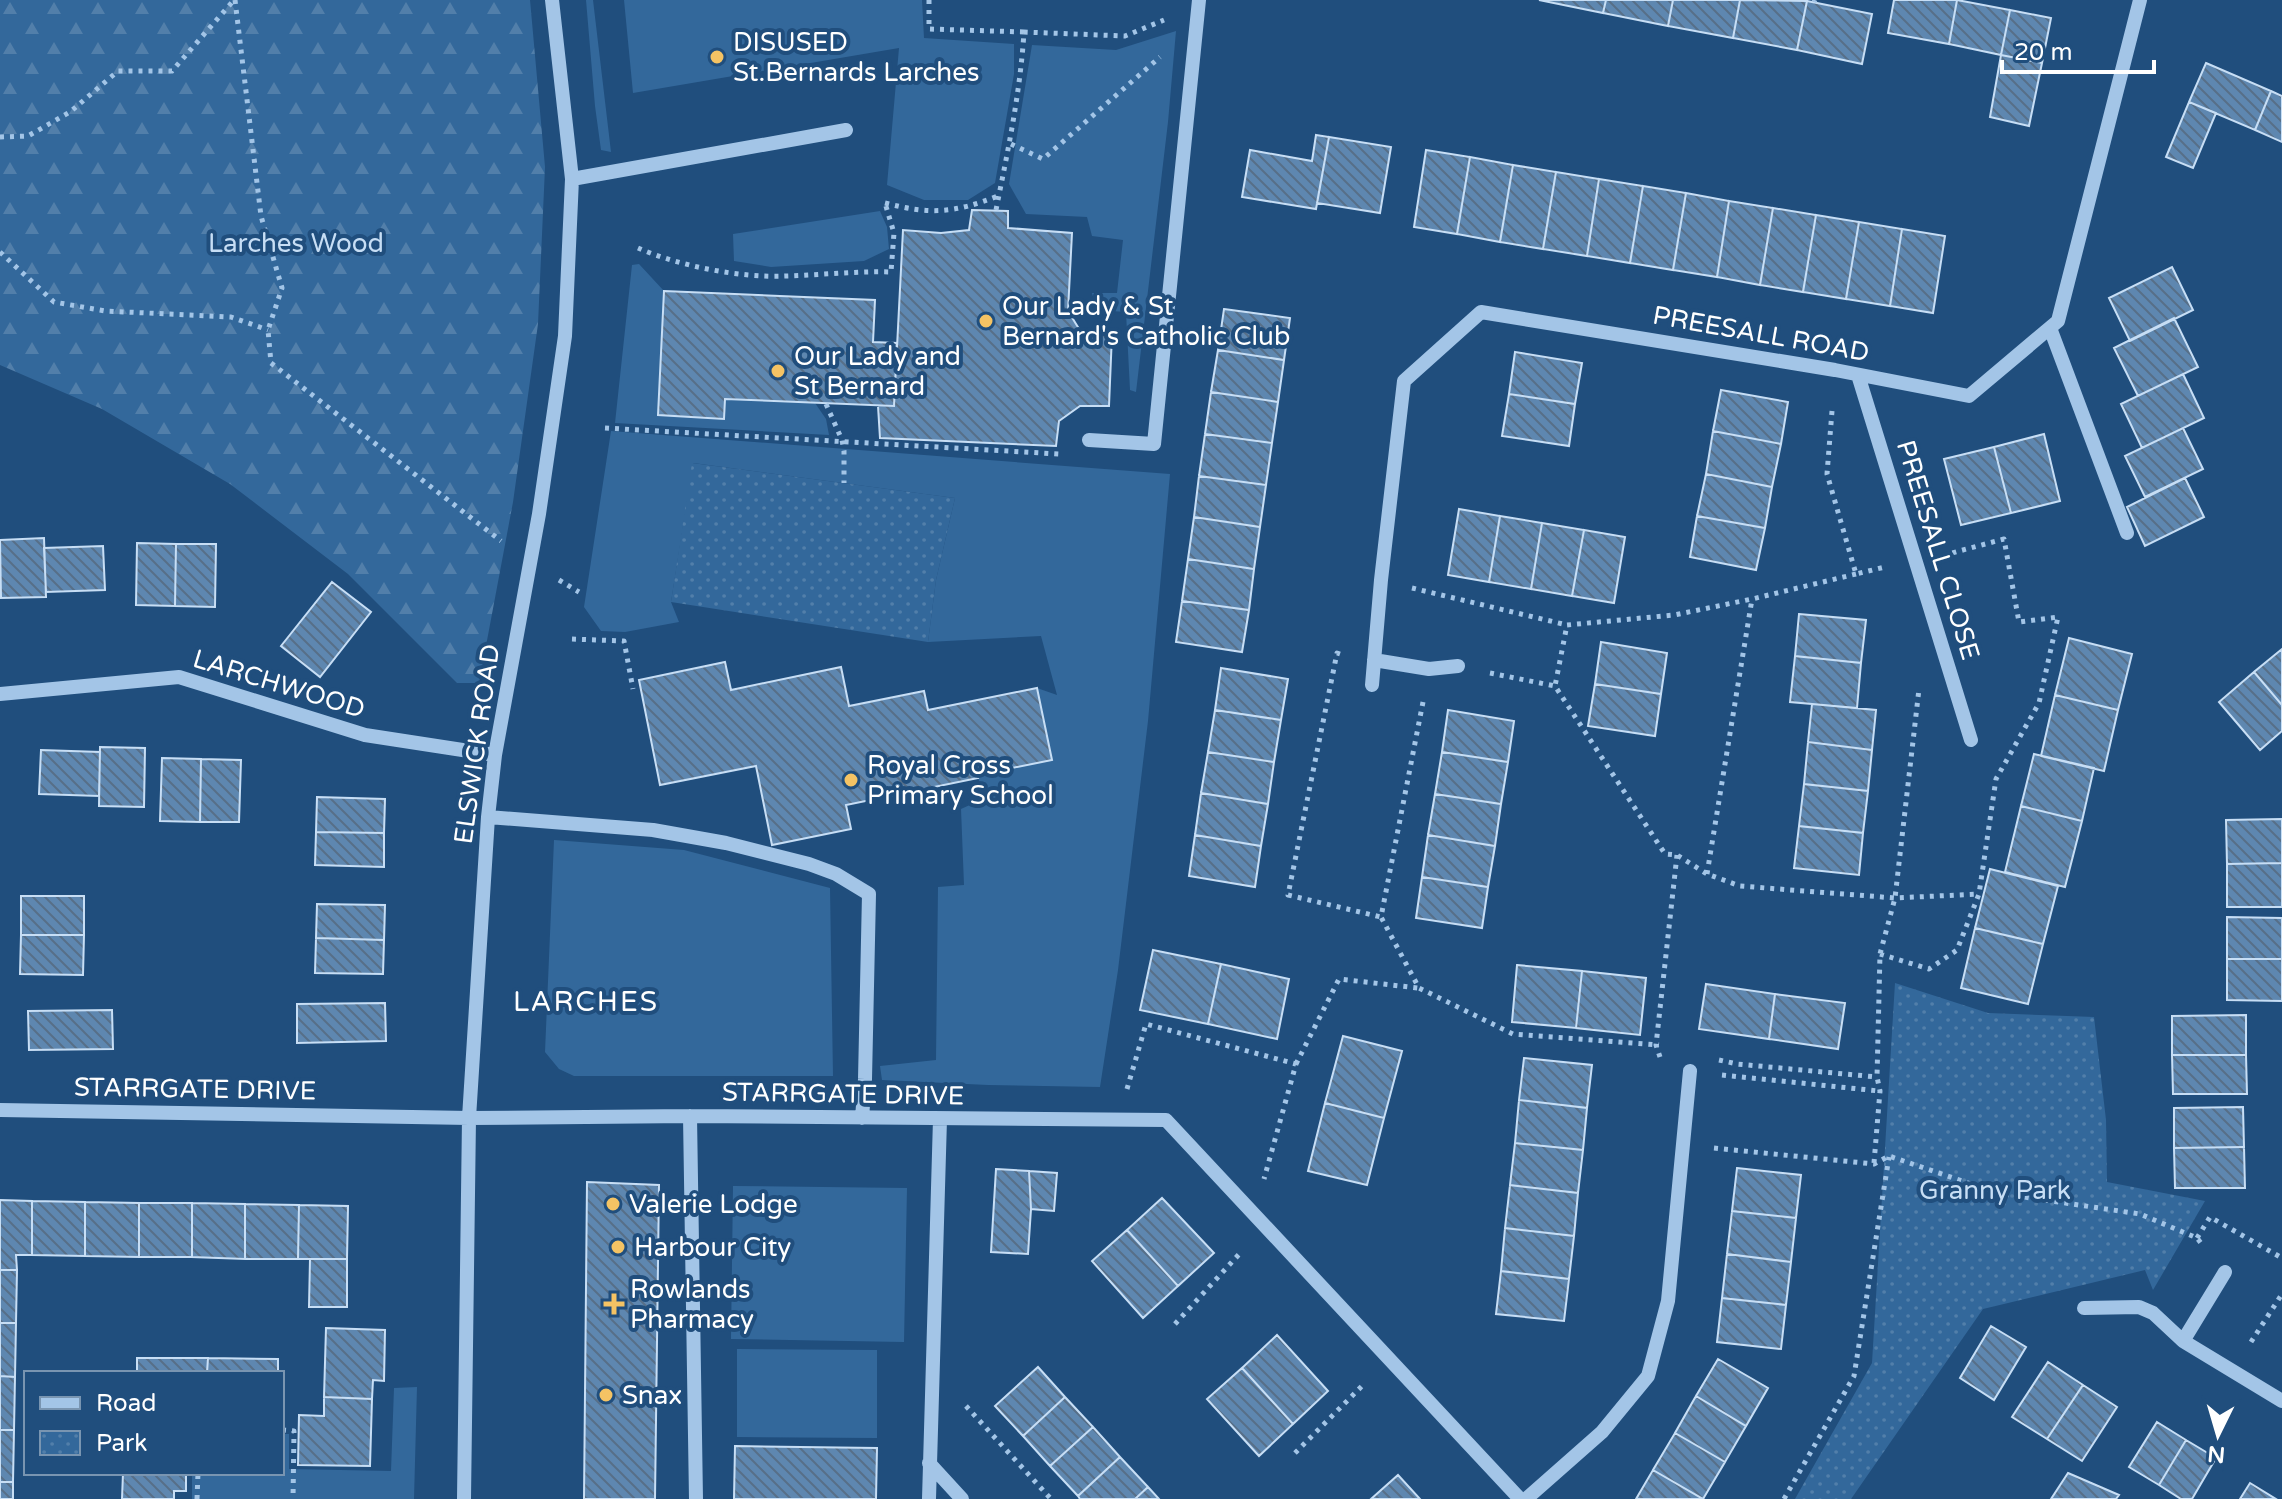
<svg xmlns="http://www.w3.org/2000/svg" width="2282" height="1499" font-family="'Varela Round',sans-serif">
  <style>
    .green { fill: #33689b }
    .forest { fill: url(#forest-firs) }
    .park { fill: url(#park-dots) }
    .building { fill: url(#building-back-hatch); stroke: #c7def5; stroke-width: 2 }
    .lines { fill: none; stroke-linecap: round; stroke-linejoin: round }
    .path { stroke: #a3c5e7; stroke-width: 5; stroke-dasharray: 4 6; stroke-linecap: butt }
    .minor { stroke: #a3c5e7; stroke-width: 14 }
    .poi-dot { fill: #f4c364; stroke: #204e7d; stroke-width: 3 }
    .labels { text-anchor: middle; dominant-baseline: central; stroke-width: 8; stroke-linejoin: round; paint-order: stroke }
    .poi-label { font-size: 26px; fill: #fff; stroke: #204e7d; text-anchor: start }
    .park-label { font-size: 26px; fill: #c7def5; stroke: #204e7d }
    .street-label { font-size: 26px; fill: #fff; stroke: #204e7d }
    .neighbourhood-label { font-size: 28px; letter-spacing: 2px; fill: #fff; stroke: #204e7d }
  </style>
  <defs>
    <pattern id="forest-firs" width="22" height="20" patternUnits="userSpaceOnUse" patternTransform="scale(2)"><rect width="22" height="20" fill="#33689b"/><path d="M5 1l3.5 6h-7zM16 11l3.5 6h-7z" fill="#527faa"/></pattern>
    <pattern id="park-dots" width="8" height="8" patternUnits="userSpaceOnUse" patternTransform="scale(2)"><rect width="8" height="8" fill="#33689b"/><path d="M2 2h.1M6 6h.1" fill="none" stroke="#527faa" stroke-width="1.8" stroke-linecap="round"/></pattern>
    <pattern id="building-back-hatch" width="6" height="6" patternUnits="userSpaceOnUse" patternTransform="scale(2)"><rect width="6" height="6" fill="#5e87b0"/><path d="M-1 5l2 2M0 0l6 6M5-1l2 2" fill="none" stroke="#576f88"/></pattern>
  </defs>
  <rect width="100%" height="100%" fill="#204e7d"/>
  <path class="green" d="M586 0H593L611 152 601 150 595 106Z
    M624 0H922L924 38 1014 44V74L995 183 968 200H924L887 185 899 48 633 93Z
    M1176 31 1168 122 1136 392 1130 390 1126 312 1097 310 1092 293H1117L1123 240 1092 236 1087 217 1026 214 1009 184 1032 45 1116 50Z
    M880 211 887 227 889 249 864 261 771 267 734 261 733 234Z
    M639 264 664 291 659 415 723 419 725 399 815 403 826 419 829 435 615 423 632 265Z
    M611 431 1170 474 1148 721 1118 970 1100 1087 988 1085 882 1080 880 1066 936 1060 938 887 964 885 961 809 985 798 977 775 1051 760 1037 688 1057 695 1041 636 928 642 936 580 955 498 693 463 671 602 679 622 625 632 601 631 584 607Z
    M554 840 684 850 830 888 833 1076H574L559 1069 545 1052Z
    M733 1186 907 1188 904 1342 731 1339Z
    M737 1349 877 1350V1438L737 1437Z
    M417 1387 414 1499H192V1473H282V1434H289V1469L391 1471 394 1388Z"/>
  <path class="forest" d="M0 0H530L545 167 538 324 513 502 479 683H457L348 574 230 484 102 409 0 365Z"/>
  <path class="park" d="M692 463 955 498 936 580 928 642 671 602Z
    M1895 983 1988 1013 2094 1017 2106 1120 2107 1182 2205 1201 2153 1290 2145 1270 1983 1309 1851 1499H1795L1872 1363Z"/>
  <path class="building" d="M1539 0H1606L1603 13Z
    M1606 0H1673L1668 26 1603 13Z
    M1673 0H1740L1733 38 1668 26Z
    M1740 0 1807 1 1797 50 1733 38Z
    M1894 0H1957L1949 44 1888 33Z
    M1957 0 2010 10 2001 55 1949 44Z
    M1807 1 1872 14 1862 64 1797 50Z
    M2010 10 2051 18 2042 63 2001 55Z
    M2001 55 2042 63 2029 126 1990 117Z
    M2206 63 2271 91 2255 130 2189 102Z
    M2271 91 2282 96V142L2255 130Z
    M2189 102 2216 113 2193 168 2166 157Z
    M1316 135 1329 137 1316 209 1242 197 1250 150 1312 161Z
    M1329 137 1391 147 1380 213 1317 203Z
    M1426 150 1470 157 1457 234 1414 227Z
    M1470 157 1513 165 1500 242 1457 234Z
    M1513 165 1556 172 1543 249 1500 242Z
    M1556 172 1599 179 1587 256 1543 249Z
    M1599 179 1643 186 1630 263 1587 256Z
    M1643 186 1686 193 1673 270 1630 263Z
    M1686 193 1729 201 1717 277 1673 270Z
    M1729 201 1773 208 1760 285 1717 277Z
    M1773 208 1816 215 1803 292 1760 285Z
    M972 210 1008 211V228L1072 233 1068 311 1081 332 1112 334 1109 406H1080L1059 421 1056 446 880 438 878 406H894L903 230 941 233 969 230Z
    M1816 215 1859 222 1846 299 1803 292Z
    M1859 222 1902 229 1890 306 1846 299Z
    M1902 229 1945 236 1933 313 1890 306Z
    M2172 267 2193 310 2130 341 2109 298Z
    M664 291 875 300 873 342 897 343 894 406 725 399 724 419 658 415Z
    M1224 309 1290 318 1284 360 1218 350Z
    M2174 318 2198 367 2138 396 2114 348Z
    M1218 350 1284 360 1278 402 1211 392Z
    M1515 352 1582 363 1575 404 1509 394Z
    M2183 374 2204 418 2142 448 2121 404Z
    M1721 390 1788 402 1781 444 1713 431Z
    M1211 392 1278 402 1272 443 1205 434Z
    M1509 394 1575 404 1569 446 1502 436Z
    M2183 428 2203 469 2145 497 2125 456Z
    M1713 431 1781 444 1772 487 1706 474Z
    M1205 434 1272 443 1266 485 1199 476Z
    M2044 434 2060 501 2011 513 1994 447Z
    M1994 447 2011 513 1961 525 1944 459Z
    M1706 474 1772 487 1765 528 1697 516Z
    M1199 476 1266 485 1260 527 1194 517Z
    M2185 478 2204 517 2145 546 2127 507Z
    M1459 509 1500 516 1489 582 1448 575Z
    M1500 516 1542 523 1531 589 1489 582Z
    M1697 516 1765 528 1756 570 1690 557Z
    M1194 517 1260 527 1254 569 1188 559Z
    M1542 523 1584 530 1572 596 1531 589Z
    M1584 530 1625 537 1614 603 1572 596Z
    M44 538 46 597 1 598 0 540Z
    M137 543 176 544 175 606 136 605Z
    M176 544H216L215 607 175 606Z
    M103 546 105 590 46 592 44 548Z
    M1188 559 1254 569 1249 610 1182 601Z
    M332 582 371 612 320 677 281 646Z
    M1182 601 1249 610 1242 652 1176 642Z
    M1799 614 1866 620 1861 663 1795 656Z
    M2069 638 2132 654 2118 710 2055 695Z
    M1601 642 1667 653 1661 694 1595 684Z
    M2282 649V705L2254 672Z
    M1795 656 1861 663 1857 708 1790 702Z
    M725 662 731 690 841 667 849 706 924 691 928 710 1037 688 1052 760 977 775 978 778 846 805 851 829 772 845 756 766 660 785 639 680Z
    M1221 668 1288 679 1281 720 1215 710Z
    M2254 672 2282 705V731L2260 750 2219 702Z
    M1595 684 1661 694 1655 736 1588 726Z
    M2055 695 2118 710 2104 771 2041 756Z
    M1812 704 1876 710 1872 750 1808 742Z
    M1215 710 1281 720 1274 762 1208 752Z
    M1448 710 1514 721 1508 762 1442 752Z
    M1808 742 1872 750 1868 791 1804 784Z
    M100 747 145 748 144 807 99 806Z
    M41 750 100 752 99 796 39 794Z
    M1208 752 1274 762 1268 804 1201 793Z
    M1442 752 1508 762 1501 804 1435 794Z
    M2034 754 2094 768 2082 821 2021 806Z
    M162 758 201 759 200 822 160 821Z
    M201 759 241 760 239 822H200Z
    M1804 784 1868 791 1863 833 1799 826Z
    M1201 793 1268 804 1261 846 1195 835Z
    M1435 794 1501 804 1495 846 1428 835Z
    M317 797 385 799 384 833 316 832Z
    M2021 806 2082 821 2065 887 2005 872Z
    M2282 819V863L2227 864 2226 820Z
    M1799 826 1863 833 1859 875 1794 868Z
    M316 832 384 833V867L315 865Z
    M1195 835 1261 846 1255 887 1189 876Z
    M1428 835 1495 846 1488 887 1422 877Z
    M2282 863V907H2227V864Z
    M1990 869 2058 886 2043 944 1975 928Z
    M1422 877 1488 887 1482 928 1416 918Z
    M21 896H84V935H21Z
    M317 904 385 905 384 940 316 938Z
    M2227 917 2282 918V959H2227Z
    M1975 928 2043 944 2028 1004 1961 988Z
    M21 935H84L83 975 20 974Z
    M316 938 384 940 383 974 315 973Z
    M1153 950 1221 964 1208 1024 1140 1010Z
    M2227 959H2282V1001L2227 1000Z
    M1221 964 1289 979 1277 1039 1208 1024Z
    M1517 965 1582 971 1576 1028 1512 1022Z
    M1582 971 1646 978 1640 1035 1576 1028Z
    M1706 984 1775 994 1769 1039 1699 1029Z
    M1775 994 1845 1003 1838 1049 1769 1039Z
    M385 1003 386 1041 297 1043V1004Z
    M112 1010 113 1049 29 1050 28 1011Z
    M2246 1015V1055H2172V1016Z
    M1343 1036 1402 1051 1384 1118 1325 1103Z
    M2172 1055H2246L2247 1094H2173Z
    M1524 1058 1592 1065 1587 1108 1519 1100Z
    M1519 1100 1587 1108 1583 1150 1515 1143Z
    M1325 1103 1384 1118 1367 1185 1308 1171Z
    M2243 1107 2244 1147 2174 1148V1108Z
    M1515 1143 1583 1150 1578 1193 1510 1185Z
    M2244 1147 2245 1188H2175L2174 1148Z
    M1737 1168 1801 1175 1796 1218 1732 1211Z
    M996 1169 1029 1171 1031 1209 1028 1254 991 1252Z
    M1029 1171 1057 1173 1054 1211 1031 1209Z
    M587 1182 659 1185 655 1499H584Z
    M1510 1185 1578 1193 1574 1236 1505 1228Z
    M1162 1198 1214 1253 1178 1286 1127 1230Z
    M0 1200 32 1201V1255H16L17 1270H0Z
    M32 1201 85 1202V1256L32 1255Z
    M85 1202 139 1203V1257L85 1256Z
    M139 1203H192V1257H139Z
    M192 1203 245 1204V1259L192 1257Z
    M245 1204 299 1205 298 1259H245Z
    M299 1205 348 1206 347 1259H298Z
    M1732 1211 1796 1218 1791 1262 1727 1254Z
    M1505 1228 1574 1236 1569 1279 1501 1271Z
    M1127 1230 1178 1286 1143 1318 1092 1261Z
    M1727 1254 1791 1262 1786 1305 1722 1298Z
    M310 1259H347V1307H309Z
    M0 1270H17L16 1323H0Z
    M1501 1271 1569 1279 1564 1321 1496 1314Z
    M1722 1298 1786 1305 1781 1349 1717 1342Z
    M0 1323H16L15 1377 0 1376Z
    M1991 1326 2026 1347 1994 1400 1960 1378Z
    M326 1328 385 1330 384 1381 373 1380 372 1399 324 1397Z
    M1277 1335 1328 1391 1293 1424 1242 1368Z
    M137 1358H208L207 1373H137Z
    M208 1358 278 1359V1373H207Z
    M1718 1359 1768 1388 1746 1426 1696 1396Z
    M2048 1362 2083 1385 2047 1439 2012 1417Z
    M1038 1367 1065 1397 1023 1436 995 1406Z
    M1242 1368 1293 1424 1259 1456 1207 1399Z
    M0 1376 15 1377 14 1430H0Z
    M2083 1385 2117 1407 2082 1461 2047 1439Z
    M1696 1396 1746 1426 1725 1462 1675 1433Z
    M324 1397 372 1399 370 1466 298 1465 299 1415 324 1416Z
    M1065 1397 1093 1427 1050 1466 1023 1436Z
    M2157 1422 2186 1440 2159 1485 2129 1467Z
    M1093 1427 1120 1457 1078 1496 1050 1466Z
    M0 1430H14L13 1482H0Z
    M1675 1433 1725 1462 1703 1499 1653 1470Z
    M2186 1440 2216 1458 2192 1499H2181L2159 1485Z
    M735 1446 877 1448 876 1499H734Z
    M1120 1457 1148 1487 1135 1499H1080L1078 1496Z
    M1653 1470 1703 1499H1636Z
    M123 1473H186V1491H174V1499H122Z
    M2068 1473 2119 1495 2116 1499H2051Z
    M1398 1475 1420 1499H1371Z
    M0 1482H13V1499H0Z
    M2250 1483 2276 1499H2240Z
    M1148 1487 1159 1499H1135Z"/>
  <g class="lines">
    <path class="path" d="M235 0 261 216 282 288 268 330 271 363 501 541
      M929 0V29L1024 32
      M1814 2 1815 0
      M0 137 28 136 70 112 118 71H172L234 0
      M1011 144 1043 159 1160 57
      M885 203C931 215 954 213 998 196
      M996 210C1008 150 1020 94 1024 32L1125 36 1164 20
      M638 248C679 266 740 278 785 276 820 275 855 271 891 272L894 233 885 203
      M0 252 54 302 105 311 231 317 268 330
      M826 404 842 440 844 451V483
      M1832 411 1827 474 1856 574 1885 567
      M605 428 1059 454
      M1856 574 1752 599 1674 615 1567 625 1555 686 1665 854 1677 855 1707 874 1740 886 1895 898 1979 894
      M559 580 579 592
      M1412 588 1567 625
      M572 639 624 641 633 689
      M1340 654 1337 653 1288 895 1381 917
      M1490 673 1555 686
      M1423 702 1381 917 1419 988 1513 1034 1659 1045
      M1707 874 1752 599
      M1880 954 1929 969 1957 950 1979 894 1996 779 2039 703 2058 617 2019 622 2004 539 1948 554
      M1660 1057 1656 1045 1677 855
      M1719 1060 1737 1064 1877 1077
      M1296 1064 1339 979 1418 988
      M1722 1075 1879 1091
      M1127 1089 1146 1024 1296 1064 1264 1179
      M1714 1148 1874 1164 1889 1156 1997 1193 2140 1214 2197 1238 2204 1247
      M1874 1163 1880 1091 1877 1077 1880 954 1895 898 1919 689
      M2197 1238 2210 1217 2282 1258
      M1175 1324 1242 1251
      M2251 1342 2282 1294
      M966 1406 1051 1499
      M282 1430 294 1431 293 1499
      M1295 1453 1365 1383
      M197 1499 198 1473
      M1784 1499 1854 1376 1889 1157"/>
    <path class="minor" d="M572 179 846 130
      M2050 328 2127 533
      M1858 375 1971 740
      M1089 440 1154 444 1199 0
      M1374 660 1429 669 1458 666
      M1372 685 1381 580 1404 381 1481 312 1835 370 1969 396 2058 321 2140 0
      M0 694 179 677 365 735 495 755
      M488 817 653 830 726 843 809 864 836 874 869 894 865 1079 862 1118
      M0 1110 469 1118 690 1116 1166 1120 1520 1499
      M690 1116 696 1499
      M2225 1272 2183 1341 2282 1401
      M2084 1308 2139 1307 2153 1313 2183 1341
      M929 1463 962 1499
      M464 1499 469 1118 488 817 495 755 539 514 565 336 572 179 552 0
      M929 1499 940 1119
      M1526 1499 1602 1432 1648 1376 1668 1301 1690 1071"/>
  </g>
  <g class="poi-dot">
    <circle cx="717" cy="57" r="8"/>
    <circle cx="986" cy="321" r="8"/>
    <circle cx="778" cy="371" r="8"/>
    <circle cx="851" cy="780" r="8"/>
    <circle cx="613" cy="1204" r="8"/>
    <circle cx="618" cy="1247" r="8"/>
    <path d="M610 1292h8v8h8v8h-8v8h-8v-8h-8v-8h8z"/>
    <circle cx="606" cy="1395" r="8"/>
  </g>
  <g class="labels">
    <g class="poi-label">
      <text x="733" y="42">DISUSED<tspan x="733" dy="30">St.Bernards Larches</tspan></text>
      <text x="1002" y="306">Our Lady &amp; St<tspan x="1002" dy="30">Bernard's Catholic Club</tspan></text>
      <text x="794" y="356">Our Lady and<tspan x="794" dy="30">St Bernard</tspan></text>
      <text x="867" y="765">Royal Cross<tspan x="867" dy="30">Primary School</tspan></text>
      <text x="629" y="1204">Valerie Lodge</text>
      <text x="634" y="1247">Harbour City</text>
      <text x="630" y="1289">Rowlands<tspan x="630" dy="30">Pharmacy</tspan></text>
      <text x="622" y="1395">Snax</text>
    </g>
    <g class="park-label">
      <text x="296" y="243">Larches Wood</text>
      <text x="1995" y="1190">Granny Park</text>
    </g>
    <g class="street-label">
      <text transform="translate(1761 334) rotate(10)">PREESALL ROAD</text>
      <text transform="translate(1938 550) rotate(73)">PREESALL CLOSE</text>
      <text transform="translate(279 684) rotate(17)">LARCHWOOD</text>
      <text transform="translate(477 744) rotate(-82)">ELSWICK ROAD</text>
      <text transform="translate(195 1089) rotate(1)">STARRGATE DRIVE</text>
      <text transform="translate(843 1094) rotate(1)">STARRGATE DRIVE</text>
    </g>
    <g class="neighbourhood-label">
      <text x="586" y="1002">LARCHES</text>
    </g>
  </g>
  <rect x="24" y="1371" width="260" height="104" fill="#204e7d" stroke="#7995b1" stroke-width="2"/>
  <rect x="40" y="1397" width="40" height="12" fill="#a3c5e7" stroke="#7995b1" stroke-width="2"/>
  <text x="96" y="1411" font-size="24" fill="#ffffff">Road</text>
  <rect x="40" y="1431" width="40" height="24" fill="url(#park-dots)" stroke="#7995b1" stroke-width="2"/>
  <text x="96" y="1451" font-size="24" fill="#ffffff">Park</text>
  <g transform="translate(2218 1435) rotate(185)" stroke="#204e7d" stroke-width="6" paint-order="stroke">
  <path d="M0-6L14 30L0 20L-14 30Z" fill="#ffffff"/>
  <text y="-12" font-size="22" font-weight="bold" text-anchor="middle" fill="#ffffff">N</text>
  </g>
  <path d="M2002 60v12h152v-12" fill="none" stroke="#ffffff" stroke-width="4"/>
  <text x="2014" y="60" font-size="24" fill="#ffffff" stroke="#204e7d" stroke-width="6" paint-order="stroke">20 m</text>
</svg>
